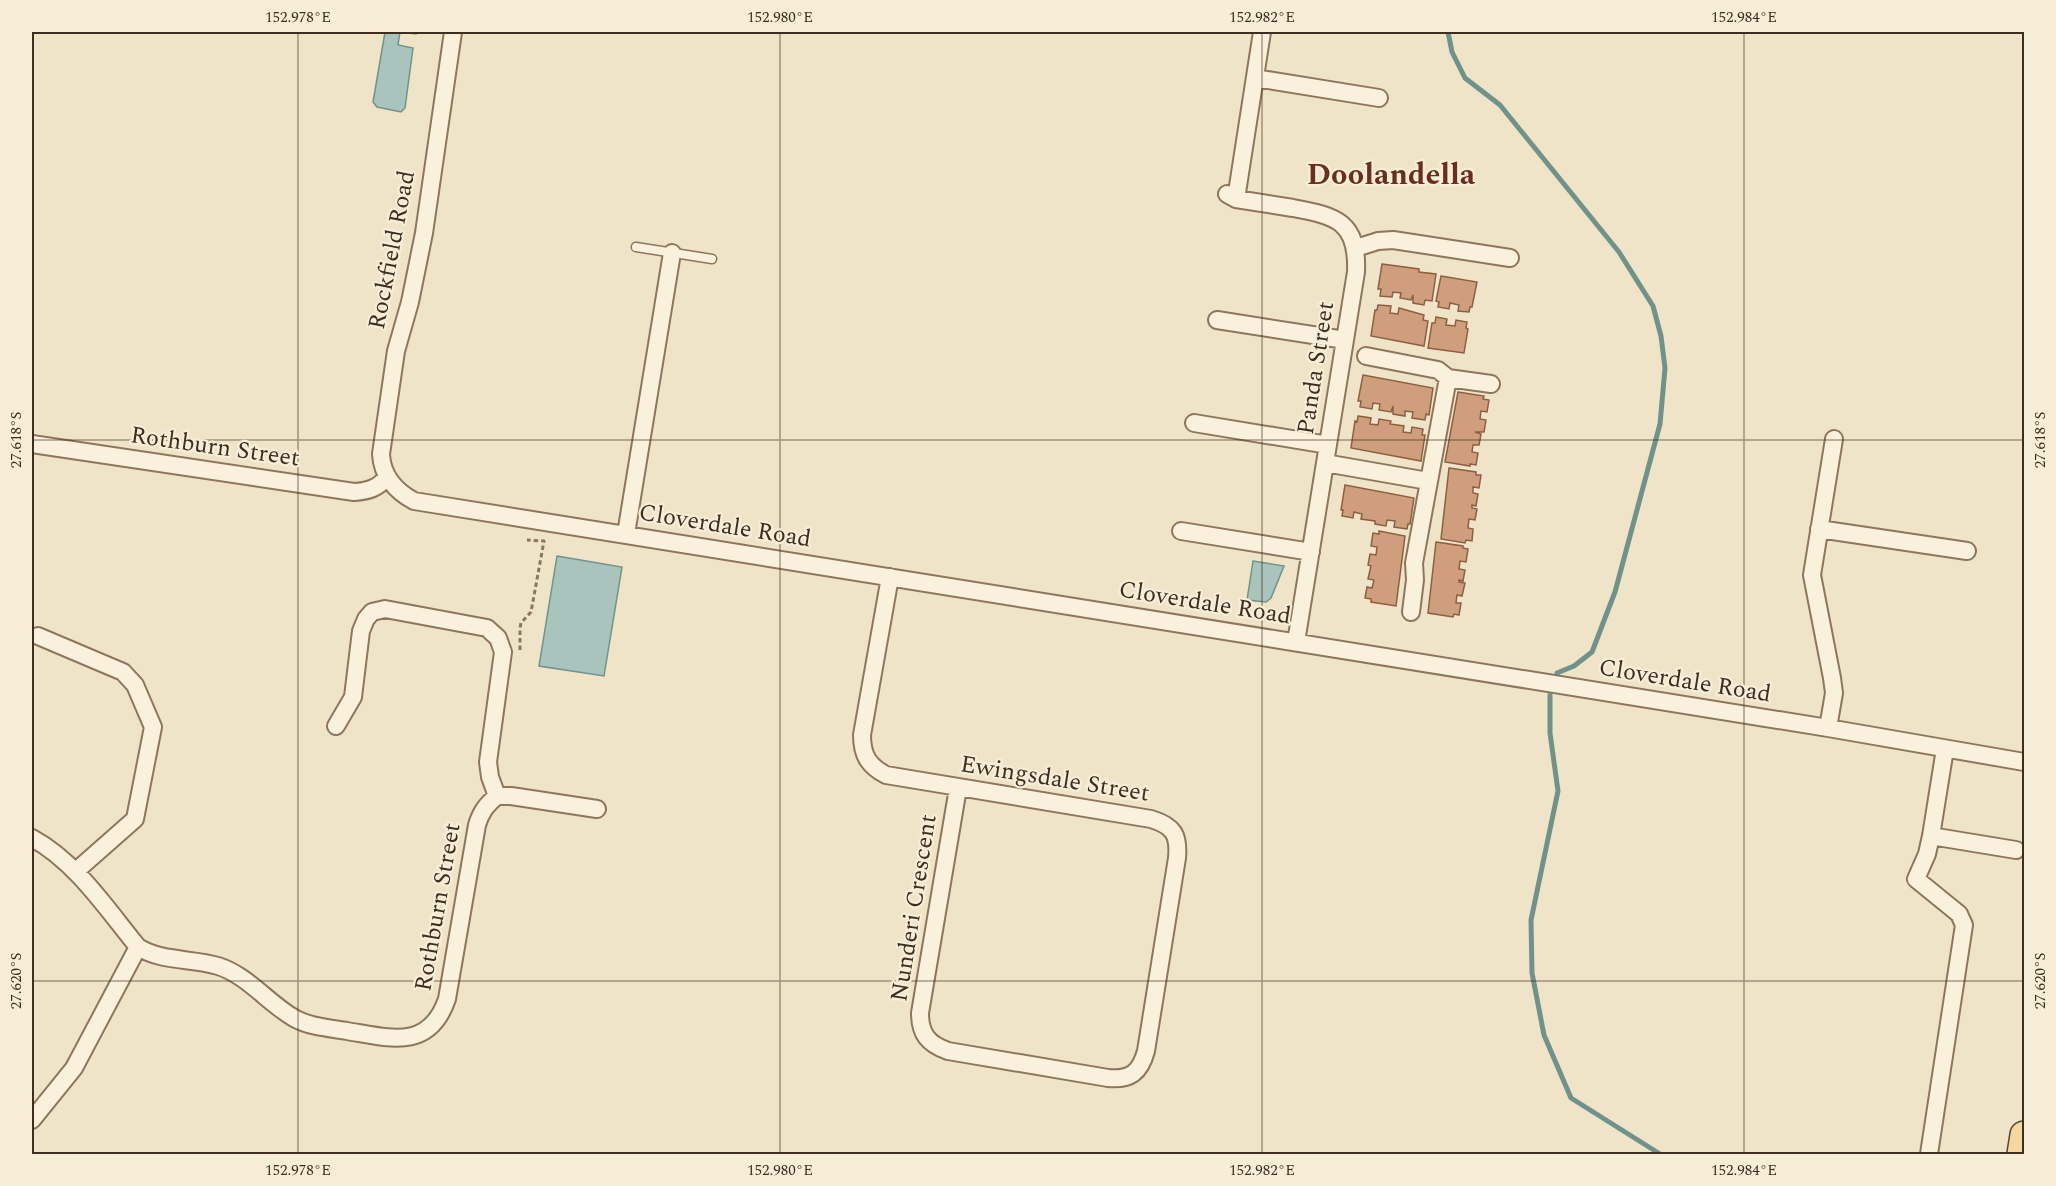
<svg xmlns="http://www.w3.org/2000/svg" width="2056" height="1186" font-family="Spectral,serif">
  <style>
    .water { fill: #a9c4bc; stroke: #6f938a; stroke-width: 1.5 }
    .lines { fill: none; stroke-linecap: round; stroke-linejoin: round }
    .stream { stroke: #6f938a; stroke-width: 5 }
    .building { fill: #cf9f7d; stroke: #8d5f41; stroke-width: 1.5 }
    .service-casing { stroke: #8d765c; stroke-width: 11 }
    .minor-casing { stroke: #8d765c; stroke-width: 20 }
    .primary-casing { stroke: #5b4430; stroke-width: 30 }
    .path { stroke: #8d765c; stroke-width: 3; stroke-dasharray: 4.5 3; stroke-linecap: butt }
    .service { stroke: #faf1dc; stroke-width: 8 }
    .minor { stroke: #faf1dc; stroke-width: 16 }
    .primary { stroke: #f3d9a0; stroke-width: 27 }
    .ticks { fill: none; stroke: #3d2e20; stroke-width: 1.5; stroke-opacity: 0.45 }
    .labels { text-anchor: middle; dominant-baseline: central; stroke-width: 4.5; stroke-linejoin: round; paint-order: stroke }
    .street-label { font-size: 24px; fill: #3d2e20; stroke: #f7eed8 }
    .district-label { font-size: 30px; font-weight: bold; fill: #6b2e1e; stroke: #f7eed8 }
    .neatline { fill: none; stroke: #3d2e20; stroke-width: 2 }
    .ticks-label { font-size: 15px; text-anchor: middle; fill: #3d2e20 }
  </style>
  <rect width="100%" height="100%" fill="#f0e4c8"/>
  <path class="water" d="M385 32H416V34L400 32 398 45 413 48 405 108 401 112 377 107 373 102Z
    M557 556 622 567 604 676 539 666Z
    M1253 561 1284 566 1271 598 1266 602 1247 600Z"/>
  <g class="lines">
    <path class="stream" d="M1448 32 1452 52 1465 78 1500 105 1619 252 1653 306 1661 336 1665 368 1660 424 1615 592 1592 652 1574 666 1557 673
      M1550 695V733L1558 791 1531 920 1532 973 1544 1035 1571 1098 1660 1154"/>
  </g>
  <path class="building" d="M1382 264 1419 269V272L1436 274 1432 301 1425 300 1424 305 1413 303V295L1411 300 1400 298 1401 293 1393 292 1392 297 1380 296 1381 289H1378Z
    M1441 276 1477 282 1472 307H1470L1469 312 1458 311 1459 305 1450 303 1449 309 1438 307 1439 302 1436 301Z
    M1378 305 1391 306 1390 313 1398 314 1399 308 1424 315 1423 320 1428 321 1424 346 1371 336 1375 310H1377Z
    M1436 317 1447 319 1446 325 1455 326 1456 320 1467 322 1466 328 1468 329 1464 353 1428 348 1432 323H1435Z
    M1363 375 1433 388 1429 415 1426 414 1425 420 1412 418 1413 412 1405 411V416L1393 414V406L1391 412 1379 410 1380 404 1373 403 1372 409 1360 407 1361 401H1358Z
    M1458 392 1484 396 1483 399 1489 400 1487 412 1481 411 1480 419 1486 420 1484 432H1475L1481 434 1479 445H1473L1472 452 1478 453 1476 465 1470 464V466L1445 462Z
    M1358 416 1371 418 1370 424 1378 425 1379 419 1391 421 1390 424 1404 426 1403 432 1411 433 1412 427 1423 429 1422 435H1425L1421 461 1351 448 1355 421 1357 422Z
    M1449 468 1476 472V475H1481L1479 488 1473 487V493L1478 494 1476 506 1472 505V508L1477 509 1475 520 1469 519 1468 528 1473 529 1472 541 1466 540 1465 543 1441 539Z
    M1345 485 1414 498 1410 524H1408L1407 529 1394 527 1395 521 1387 520 1386 526 1375 524V521L1361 519 1362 514 1354 512 1353 518 1342 516 1343 510H1341Z
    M1379 531 1405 536 1396 606 1371 602V599L1365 598 1367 587 1372 588 1374 580 1368 579 1371 566 1368 565 1370 554 1376 555 1377 547 1371 546 1373 533 1379 534Z
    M1436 542 1463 546V548L1468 549 1466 562 1460 561 1459 569 1465 570 1463 581 1459 580V582L1465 583 1462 596 1457 595 1456 603H1461L1459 615 1454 614 1453 617 1428 613Z"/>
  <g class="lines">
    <g class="service-casing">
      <path id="service" d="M636 247 712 259"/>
    </g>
    <g class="minor-casing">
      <path id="minor" d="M453 32 424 233 410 302 396 351 381 454C382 475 395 491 414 501L1828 728 2024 762
        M1255 78 1379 98
        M1227 194 1236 199C1255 202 1274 205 1293 208 1337 216 1358 222 1356 272L1296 642
        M1236 199 1262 32
        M1356 248 1378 241 1393 240 1510 258
        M1217 320 1345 340
        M1366 356 1438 370 1448 378 1491 384
        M1194 423 1328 445
        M32 444 354 492C369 491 378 488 387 477
        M1325 463 1428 481
        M1819 529 1967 551
        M1181 531 1311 552
        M626 534 672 253
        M890 577 862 735C862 756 869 766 886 775L1151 819C1174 826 1179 835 1177 858L1146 1051C1140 1073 1130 1080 1108 1078L948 1051C928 1044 920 1034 920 1013L958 788
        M1411 612 1415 580 1414 563 1448 378
        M38 636 123 672 135 685 153 727 135 819 76 871
        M336 726 353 697 361 631 366 619 372 612 385 609 487 628 498 638 503 652 488 762 490 777 497 796
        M1828 728 1834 693 1832 678 1812 575 1834 439
        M497 796H511L597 809
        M1931 836 2016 850
        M32 838C76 862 106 908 138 947 162 962 191 958 218 966 247 975 268 1003 294 1018 310 1027 329 1028 347 1031 390 1038 429 1051 447 999L477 825C481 812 486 805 497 796
        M32 1120 74 1068 138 947
        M1929 1154 1964 925 1959 914 1916 879 1927 854 1931 836 1945 749"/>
    </g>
    <g class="primary-casing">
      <path id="primary" d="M2021 1154 2024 1135"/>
    </g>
    <path class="path" d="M520 650V628L521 623 531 612 544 541 527 540"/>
    <use href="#service" class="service"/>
    <use href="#minor" class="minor"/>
    <use href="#primary" class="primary"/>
  </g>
  <path class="ticks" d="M298 32V1154M780 32V1154M1262 32V1154M1744 32V1154M32 440H2024M32 981H2024"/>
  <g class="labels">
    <g class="street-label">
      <text transform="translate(392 250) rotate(-79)">Rockfield Road</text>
      <text transform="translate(1316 368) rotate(-81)">Panda Street</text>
      <text transform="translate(215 447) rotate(8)">Rothburn Street</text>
      <text transform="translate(725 526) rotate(9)">Cloverdale Road</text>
      <text transform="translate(1205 603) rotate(9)">Cloverdale Road</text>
      <text transform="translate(1685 681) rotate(9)">Cloverdale Road</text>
      <text transform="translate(1055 779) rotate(9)">Ewingsdale Street</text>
      <text transform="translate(438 907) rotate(-80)">Rothburn Street</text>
      <text transform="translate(914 908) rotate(-81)">Nunderi Crescent</text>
    </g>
    <g class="district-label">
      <text x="1391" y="175">Doolandella</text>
    </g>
  </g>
  <rect width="2056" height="1186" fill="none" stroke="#f7eed8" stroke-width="66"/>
  <rect x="33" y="33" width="1990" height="1120" class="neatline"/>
  <g class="ticks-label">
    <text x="298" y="22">152.978°E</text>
    <text x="780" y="22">152.980°E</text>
    <text x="1262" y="22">152.982°E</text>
    <text x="1744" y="22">152.984°E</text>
    <text transform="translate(16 440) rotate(-90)" y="5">27.618°S</text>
    <text transform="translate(2040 440) rotate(-90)" y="5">27.618°S</text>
    <text transform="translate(16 981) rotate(-90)" y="5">27.620°S</text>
    <text transform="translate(2040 981) rotate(-90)" y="5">27.620°S</text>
    <text x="298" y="1175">152.978°E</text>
    <text x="780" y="1175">152.980°E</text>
    <text x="1262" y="1175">152.982°E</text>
    <text x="1744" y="1175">152.984°E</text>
  </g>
</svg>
